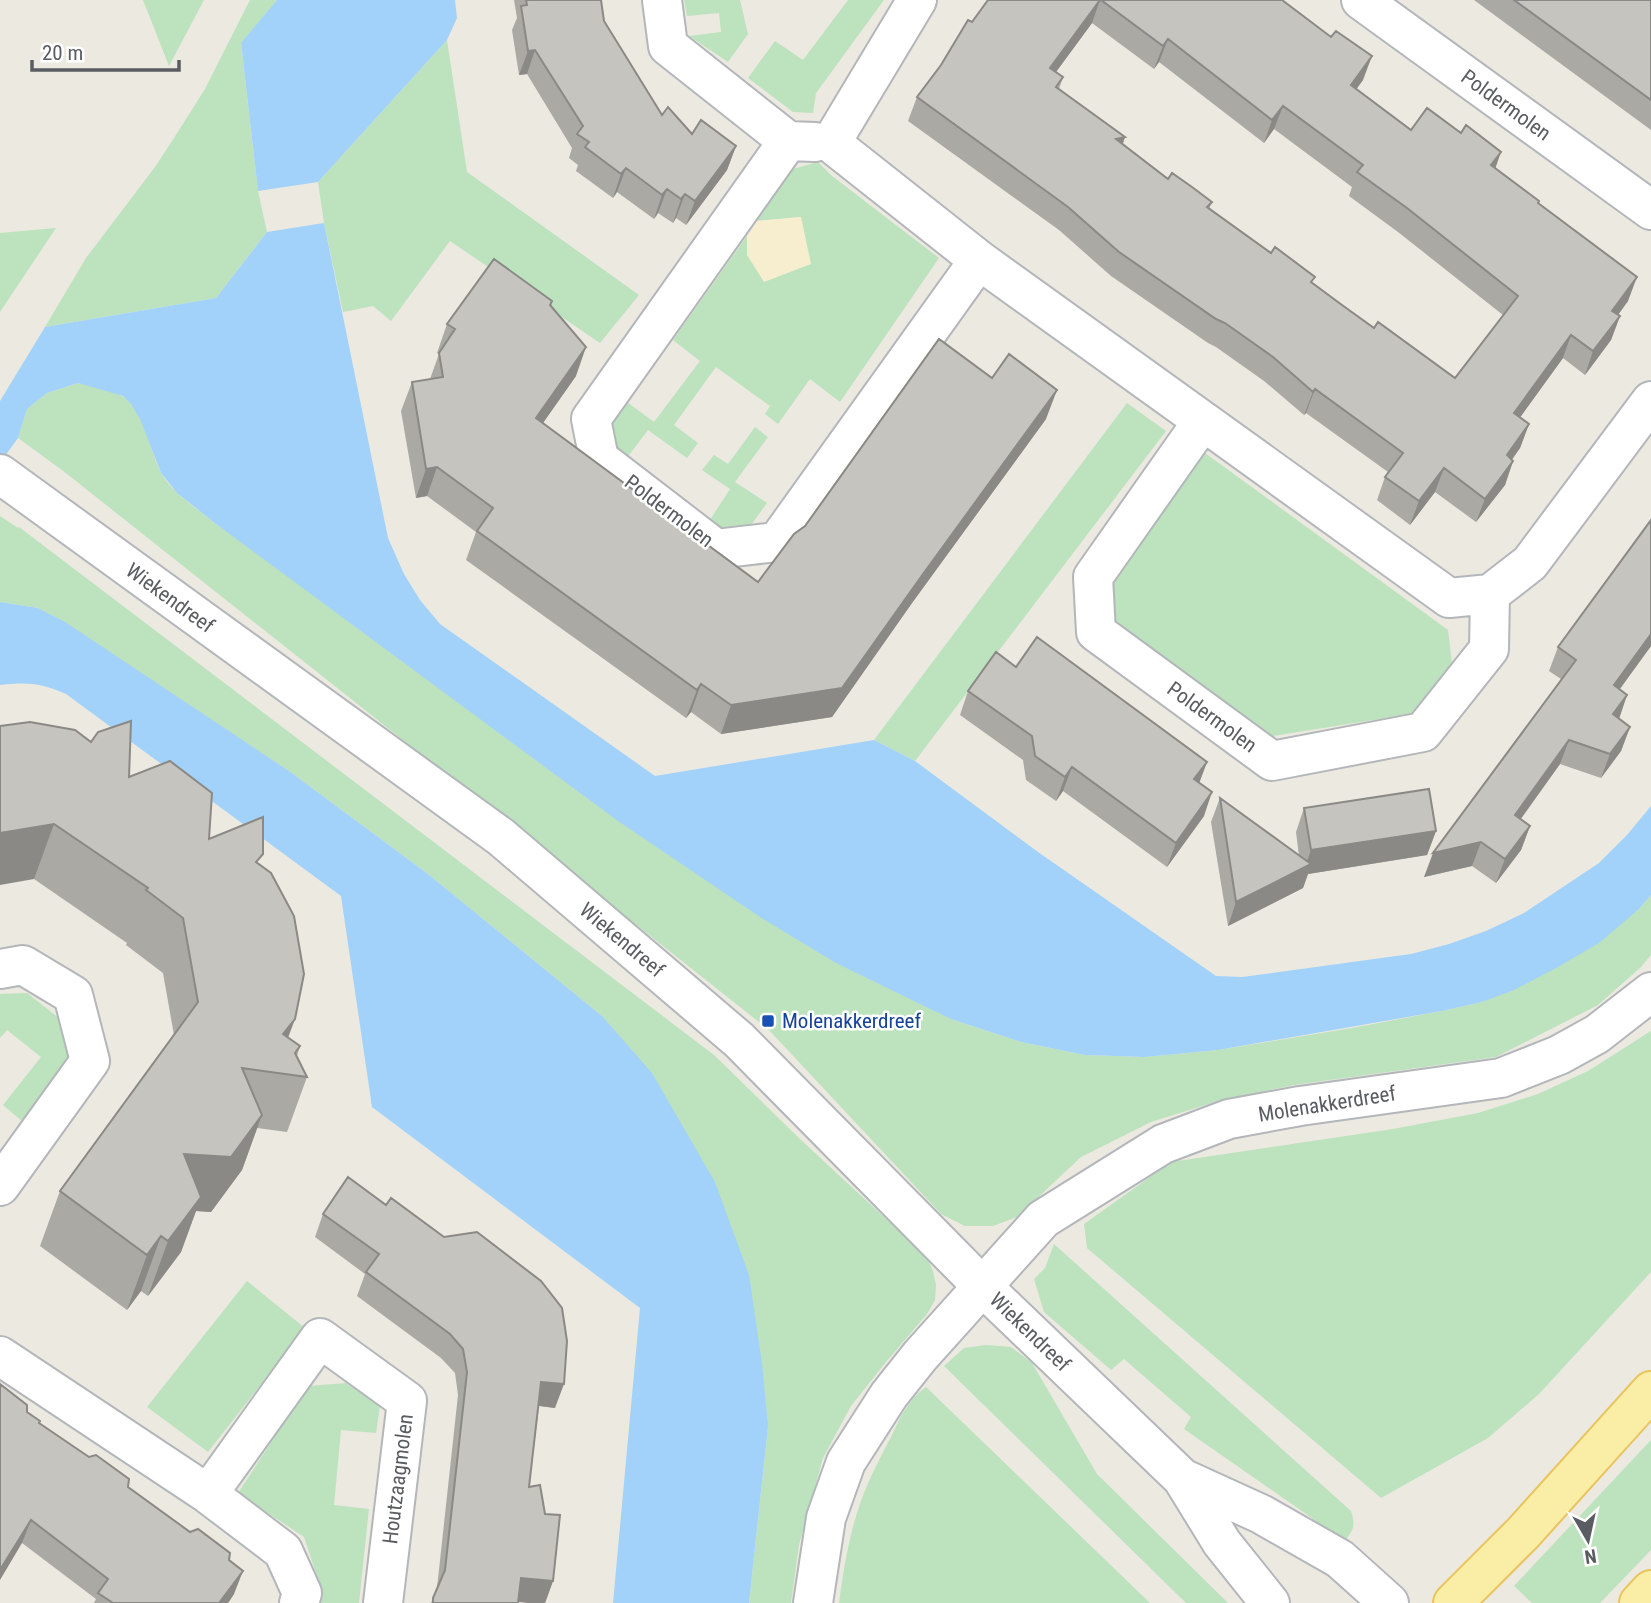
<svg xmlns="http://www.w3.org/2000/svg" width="1651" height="1603" font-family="'Roboto Condensed',sans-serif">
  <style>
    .green { fill: #bde2be }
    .sand { fill: #f7eecf }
    .water { fill: #a2d2fa }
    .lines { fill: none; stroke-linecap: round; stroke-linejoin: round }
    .minor-casing { stroke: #b3b6ba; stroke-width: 42 }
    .tertiary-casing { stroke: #b3b6ba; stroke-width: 42 }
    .primary-casing { stroke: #e9c35c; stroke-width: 42 }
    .minor { stroke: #fff; stroke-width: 38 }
    .tertiary { stroke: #fff; stroke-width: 38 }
    .primary { stroke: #faeea6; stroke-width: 38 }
    .wall { fill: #aaa9a3; fill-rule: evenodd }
    .shaded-wall { fill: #8b8985 }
    .building { fill: #c6c4be; stroke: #8b8985; stroke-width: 2 }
    .transit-dot { fill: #1a4fb4; stroke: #fff; stroke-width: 2.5 }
    .labels { text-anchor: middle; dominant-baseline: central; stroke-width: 5; stroke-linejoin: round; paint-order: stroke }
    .street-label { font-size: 21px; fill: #595c61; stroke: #fff }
    .transit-label { font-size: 21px; fill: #164399; stroke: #fff; text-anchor: start }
  </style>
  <rect width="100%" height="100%" fill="#ebe9e0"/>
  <path class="green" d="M143 0H204L169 66Z
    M250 0H277L241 44 258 191 267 232 216 298 45 327 86 258 155 167 174 138 205 89Z
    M684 0H740L748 34 728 62 689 36 721 32 719 13 687 16Z
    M848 0H884L816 93 813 113 793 112 748 78 775 41 803 60Z
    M447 40 467 172 639 295 600 343 450 241 391 321 373 306 343 312 324 223 318 182Z
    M818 162 832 176 939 258 840 402 810 379 778 424 765 414 770 406 716 367 674 425 698 443 687 458 648 430 626 459 617 452 610 423 627 402 654 422 700 361 673 340 747 236V255L801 217 757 221 789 170Z
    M56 228 0 312V233Z
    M78 383C92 387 107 390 120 395 143 405 150 450 160 471 171 493 197 508 216 524L951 1019 1021 1042 1085 1055 1145 1057 1218 1050 1352 1028 1442 1011 1482 1002 1639 909 1651 895V955L1641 967 1598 1005 1496 1057 1294 1085 1218 1101 1151 1122 1081 1157 1017 1217 993 1226H965L941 1214 769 1030 62 470 18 438 27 409 47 393Z
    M1127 403 1166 431 915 761 874 740Z
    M755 427 768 437 735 482 767 503 751 525 724 529 710 520 730 489 702 470 714 455 728 464Z
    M1205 453 1448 630 1453 671 1417 713 1267 737 1109 624 1103 592Z
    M0 516 18 528 19 527 714 1055 801 1140 926 1256 933 1271 936 1285 935 1300 927 1314 886 1362 851 1406 823 1458 799 1545 791 1603H749L768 1427 602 1016 428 874 289 771 38 608 0 602Z
    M27 993 64 1022 71 1060 23 1122 3 1105 41 1057 7 1030 0 1038V994Z
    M1651 1031V1272L1539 1394 1488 1438 1381 1498 1087 1248 1084 1224 1171 1162 1393 1129 1478 1113 1538 1094 1588 1071Z
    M1054 1244 1351 1511C1356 1526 1353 1531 1344 1542L1309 1516 1184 1429 1191 1417 1124 1359 1111 1370 1044 1312 1034 1279 1045 1268Z
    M247 1281 305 1328 208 1452 147 1407Z
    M986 1345 1011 1347 1032 1363 1097 1474 1228 1603H1186L944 1366 964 1348Z
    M346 1383 380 1406 376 1433 341 1430 334 1505 369 1509 359 1603H320L323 1594 304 1537 238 1493 308 1386Z
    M926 1387 1150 1603H839C843 1573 848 1542 857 1513 865 1486 879 1460 892 1435 900 1417 910 1398 926 1387Z
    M1651 1440V1550L1600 1603H1532L1514 1586Z"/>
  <path class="sand" d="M801 217 811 264 764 282 747 255V236L757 221Z"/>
  <path class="water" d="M277 0H455L457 18 447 40 318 182 258 191 241 43Z
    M324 223 388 538 404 574 420 600 440 624 655 776 874 740 915 761 1038 852 1216 976 1242 977 1411 954 1449 944 1486 931 1524 913 1599 863 1627 835 1651 806V895L1639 909 1599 943 1558 967 1514 990 1482 1002 1442 1011 1218 1050 1145 1057 1085 1055 1021 1042 951 1019 836 963 760 917 618 821 216 524 177 493 161 473 140 419 131 404 123 396 78 383 47 393 27 409 18 438 0 463V401L45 327 216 298 267 232Z
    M0 602 38 608 65 622 289 771 428 874 602 1016 652 1073 715 1182 749 1275 762 1363 768 1427 749 1603H613L640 1308 372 1107 341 896 66 694C40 683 28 682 0 685Z"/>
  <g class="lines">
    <g class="minor-casing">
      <path id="minor" d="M662 0 668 46 788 141 815 142
        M917 0 831 143 979 260 1449 598 1490 594 1530 563 1651 401
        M1361 0 1651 210
        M788 141 591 419 599 459 716 549 777 542 979 260
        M1202 422 1093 577 1096 632 1272 761 1423 732 1489 649 1490 594
        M0 969 23 965 73 995 90 1061 0 1186
        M0 1356 208 1494 283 1551 302 1593 299 1603
        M208 1494 320 1338 407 1401 383 1603"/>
    </g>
    <g class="tertiary-casing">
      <path id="tertiary" d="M0 474 501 837 739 1040 983 1287 1182 1478 1222 1543 1270 1603
        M1182 1478 1261 1514 1340 1559 1389 1603
        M813 1603 826 1518 846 1462 889 1395 920 1356 1043 1219 1163 1144 1229 1119 1300 1106 1501 1078 1559 1055 1597 1034 1651 992"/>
    </g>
    <g class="primary-casing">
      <path id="primary" d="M1453 1603 1523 1533 1651 1391
        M1639 1603 1651 1590"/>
    </g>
    <use href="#minor" class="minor"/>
    <use href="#tertiary" class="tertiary"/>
    <use href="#primary" class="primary"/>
  </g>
  <path class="wall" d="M514 0H601L604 21 662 115 692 134 736 146 727 170 686 225 676 218 673 223 658 213 654 219 617 192 613 198 576 171 578 165 569 158 572 148 527 74 519 75 512 30 517 18Z
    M988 0H1282L1363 80 1356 89 1411 130 1495 168 1538 203 1628 301 1618 315 1620 316 1611 340 1585 375 1563 358 1520 417 1529 424 1520 448 1512 460 1513 461 1505 485 1476 522 1435 492 1410 525 1377 500 1385 477 1388 472 1306 413 1304 415 1264 381 1216 347 1208 343 1111 276 1059 230 908 121 917 97ZM1092 23 1154 69 1159 62 1264 143 1274 129 1352 187 1349 196 1398 232 1503 315 1455 378 1374 328 1271 253 1209 209 1212 202 1168 179 1123 144 1125 137 1059 89 1063 77 1056 72Z
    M1474 0H1651V130Z
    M552 301 551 306 576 376 543 423 758 582 1046 419 912 603 832 717 721 734 691 712 686 718 466 560 476 532 427 496 416 498 401 411 412 382 430 379 439 354 437 353 447 324Z
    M1651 520V646L1620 689 1627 695 1619 718 1630 727 1621 751 1601 778 1560 764 1521 819 1530 826 1521 850 1496 883 1472 866 1424 877 1561 679 1549 671 1558 647Z
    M1016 667 1207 762 1199 783 1204 816 1167 867 1063 791 1056 801 1026 780 1023 760 960 715 968 691Z
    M0 726 129 777 209 839 259 864 288 1038 300 1046 297 1056 307 1077 287 1132 257 1128 242 1170 211 1212 196 1211 181 1252 148 1296 141 1291 127 1310 40 1246 60 1191 174 1035 163 973 126 945 127 943 34 879Z
    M1220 798 1299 856 1296 832 1304 808 1436 831 1427 855 1308 874 1303 888 1228 926 1211 822Z
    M348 1177 555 1408 539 1406 529 1487 553 1581 545 1603 518 1602V1603H431L437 1588 458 1395 455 1373 441 1358 357 1296 365 1274 315 1237 323 1214Z
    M27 1412 39 1424 229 1560 234 1594 228 1603H94L96 1599 22 1543Z"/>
  <path class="shaded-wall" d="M1100 0 1092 23 1042 91 1050 68Z
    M1168 39 1159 62 1154 69 1163 46Z
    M535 50 527 74 519 75 528 51Z
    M1372 56 1363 80 1342 109 1351 85Z
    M1283 106 1274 129 1264 143 1272 120Z
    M1125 137 1116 161V139Z
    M736 146 727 170 686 225 695 201Z
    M1501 152 1493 175 1491 165Z
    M626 168 617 192 613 198 621 174Z
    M667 189 658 213 654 219 662 195Z
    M685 194 676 218 673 223 681 199Z
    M1637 277 1628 301 1604 334 1612 311Z
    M1620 316 1611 340 1585 375 1593 351Z
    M1571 335 1563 358 1506 437 1514 413Z
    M586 347 576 376 526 447 536 418Z
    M1315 389 1306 413 1304 415 1313 392Z
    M1057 390 1046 419 912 603 832 717 721 734 731 705 923 574Z
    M1529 424 1520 448 1498 478 1507 455Z
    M1513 461 1505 485 1476 522 1485 499Z
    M437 467 427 496 416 498 426 469Z
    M1444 468 1435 492 1410 525 1419 501Z
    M1651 634V646L1605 709 1614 685Z
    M701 684 691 712 686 718 697 690Z
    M1627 695 1619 719 1613 714Z
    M1630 727 1621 751 1601 778 1610 754Z
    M1569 740 1560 764 1506 839 1515 815Z
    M1207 762 1198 786 1194 779Z
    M1072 767 1063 791 1056 801 1065 777Z
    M1212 792 1204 816 1167 867 1176 843Z
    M54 824 34 879 0 885V833Z
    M1530 826 1521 850 1496 883 1505 859Z
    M1436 831 1427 855 1308 874 1303 888 1228 926 1236 902 1305 867 1311 850Z
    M1481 842 1472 866 1424 877 1433 853Z
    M295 1019 275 1073 283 1034Z
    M262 1115 242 1170 211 1212 196 1211 181 1252 148 1296 168 1241 184 1154Z
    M161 1236 141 1291 127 1310 147 1255Z
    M541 1382 564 1384 555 1408 533 1405Z
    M31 1520 22 1543 0 1580V1570Z
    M243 1571 234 1594 228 1603H219Z
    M521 1578 553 1581 545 1603H528L512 1601Z"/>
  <path class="building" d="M526 0H601L604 21 662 115 668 107 692 134 701 120 736 146 695 201 685 194 681 199 667 189 662 195 626 168 621 174 585 147 589 142 577 134 583 126 535 50 528 51 521 6 527 5Z
    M988 0H1100L1050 68 1063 77 1056 87 1125 137 1116 139 1168 179 1172 173 1192 187 1212 202 1207 207 1271 253 1275 247 1315 277 1311 282 1342 305 1374 328 1378 322 1455 378 1518 296 1407 208 1357 172 1363 165 1283 106 1272 120 1168 39 1163 46 1101 0H1282L1331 37 1336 31 1372 56 1351 85 1411 130 1427 108 1461 133 1466 125 1501 152 1491 165 1539 201 1538 203 1637 277 1612 311 1620 316 1593 351 1571 335 1514 413 1529 424 1507 455 1513 461 1485 499 1444 468 1419 501 1385 477 1403 453 1315 389 1313 392 1273 357 1225 323 1216 319 1119 252 1068 207 917 97 941 65 968 20 972 22Z
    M1514 0H1651V100Z
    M494 259 552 301 550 305 586 347 536 418 758 582 794 534 805 526 939 339 992 378 1009 354 1057 390 923 574 842 688 731 705 701 684 697 690 477 531 493 508 437 467 426 469 412 382 443 377 439 353 455 329 447 324Z
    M1651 520V634L1614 685 1627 695 1613 714 1630 727 1610 754 1569 740 1515 815 1530 826 1505 859 1481 842 1433 853 1576 660 1558 647Z
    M1037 637 1207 762 1194 779 1212 792 1176 843 1072 767 1065 777 1035 756 1032 736 968 691 996 652 1016 667Z
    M131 721 129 777 170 761 212 793 209 839 263 817V854L256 862 271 873 294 916 304 974 295 1019 283 1034 300 1046 295 1053 307 1077 242 1068 262 1115 231 1157 184 1154 201 1197 168 1241 161 1236 147 1255 60 1191 198 1002 183 918 146 890 148 888 54 824 0 833V726L30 722 75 730 91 742 98 732Z
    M1429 789 1436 831 1311 850 1304 808Z
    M1220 798 1311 864 1236 902Z
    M348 1177 386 1205 391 1198 444 1237 477 1232 541 1281 562 1308 567 1341 564 1384 541 1382 529 1487 540 1485 545 1514 560 1515 553 1581 521 1578 518 1603H433V1598L445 1570 467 1372 463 1349 450 1334 366 1272 379 1254 323 1214Z
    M0 1384 27 1405V1412L40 1421 39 1423 89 1457 96 1455 129 1479 128 1487 190 1532 198 1529 230 1553 229 1560 243 1571 219 1603H113L98 1593 108 1579 31 1520 0 1570Z"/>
  <rect class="transit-dot" x="761" y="1014" width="14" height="14" rx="3.5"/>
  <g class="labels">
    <g class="street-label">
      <text transform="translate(1506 105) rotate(36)">Poldermolen</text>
      <text transform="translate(669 511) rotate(37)">Poldermolen</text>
      <text transform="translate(170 598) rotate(36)">Wiekendreef</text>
      <text transform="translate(1212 717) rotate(36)">Poldermolen</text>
      <text transform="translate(622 940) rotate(40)">Wiekendreef</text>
      <text transform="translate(1327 1104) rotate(-9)">Molenakkerdreef</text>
      <text transform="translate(1030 1332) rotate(44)">Wiekendreef</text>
      <text transform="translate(398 1479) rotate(-83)">Houtzaagmolen</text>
    </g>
    <g class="transit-label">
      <text x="782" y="1021">Molenakkerdreef</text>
    </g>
  </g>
  <g transform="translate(1588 1540) rotate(171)" stroke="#ffffff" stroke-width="5" paint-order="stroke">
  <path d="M0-5L12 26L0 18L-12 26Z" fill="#595c61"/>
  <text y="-10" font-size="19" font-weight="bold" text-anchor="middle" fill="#595c61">N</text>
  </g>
  <path d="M32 60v10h147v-10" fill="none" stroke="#595c61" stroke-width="3.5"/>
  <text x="42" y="60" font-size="21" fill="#595c61" stroke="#ffffff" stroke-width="5" paint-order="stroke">20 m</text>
</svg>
